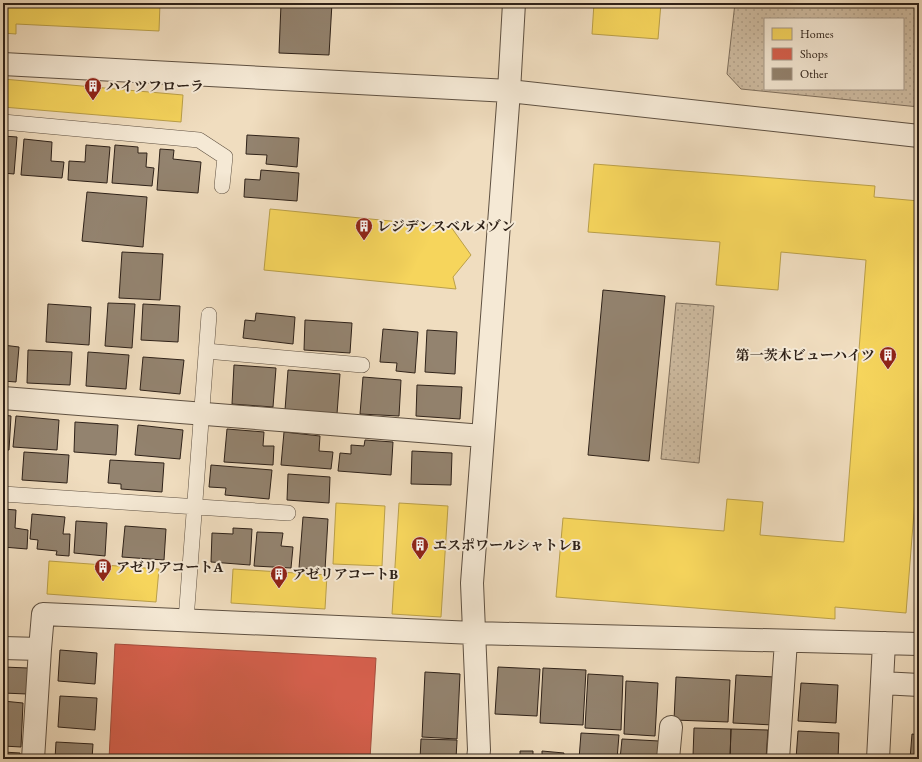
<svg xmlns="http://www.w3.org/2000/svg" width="922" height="762" font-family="'EB Garamond','Noto Serif JP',serif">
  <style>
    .park { fill: url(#park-dots); stroke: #7f705e; fill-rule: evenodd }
    .homes { fill: #f6d55c; stroke: #ba9f48 }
    .shops { fill: #d6604d; stroke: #a44d3d }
    .building { fill: #93836f; stroke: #2f2219 }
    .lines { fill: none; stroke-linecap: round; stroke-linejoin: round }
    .lane-casing { stroke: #5f5142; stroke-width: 16 }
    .street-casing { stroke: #5f5142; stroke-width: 24 }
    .lane { stroke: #f5e9d5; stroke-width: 15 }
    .street { stroke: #f5e9d5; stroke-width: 22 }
    .labels { text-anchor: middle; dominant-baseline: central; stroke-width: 4; stroke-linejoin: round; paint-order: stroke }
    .poi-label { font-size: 14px; font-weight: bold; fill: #2f2219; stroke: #f5e9d5; text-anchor: start }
  </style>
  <defs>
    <pattern id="park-dots" width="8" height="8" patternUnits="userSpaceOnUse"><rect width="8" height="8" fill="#cfbda3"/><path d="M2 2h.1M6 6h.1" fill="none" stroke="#b2a28c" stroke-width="1.8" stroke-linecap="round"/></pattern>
  </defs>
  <rect width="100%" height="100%" fill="#f0ddbf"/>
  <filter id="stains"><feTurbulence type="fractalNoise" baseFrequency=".005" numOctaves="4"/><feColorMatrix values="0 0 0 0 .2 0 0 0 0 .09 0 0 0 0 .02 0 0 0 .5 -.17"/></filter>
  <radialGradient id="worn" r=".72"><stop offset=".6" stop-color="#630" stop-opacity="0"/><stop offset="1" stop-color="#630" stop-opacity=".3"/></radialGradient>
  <path class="park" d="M735 3H919V107L741 89 727 74ZM765 19H903V89H765Z
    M676 303 714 306 699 463 661 459Z"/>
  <path class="homes" d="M3 3H160L159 31 16 24V34L3 33Z
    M594 3H661L658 39 592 34Z
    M3 79 183 95 181 122 3 107Z
    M594 164 875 186 874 197 919 201V449L906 613 835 607V619L556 597 563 518 724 531 727 499 763 502 760 535 844 542 866 260 781 252 778 290 716 285 720 242 588 232Z
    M270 209 451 227 471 255 453 277 456 289 264 270Z
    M336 503 385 506 382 566 333 564Z
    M399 503 448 506 441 617 392 614Z
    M49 561 159 569 156 602 47 594Z
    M233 569 327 575 325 609 231 603Z"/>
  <path class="shops" d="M115 644 376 658 370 759H109Z"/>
  <path class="building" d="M295 3H332L329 55 279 53 281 4H295Z
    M247 135 299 138 297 167 266 164 267 155 246 154Z
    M3 136 17 137 14 174 3 173Z
    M24 139 52 142 51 161 64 162 62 178 21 175Z
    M86 145 110 147 107 183 68 180 69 161 85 162Z
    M115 145 138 147V153H147L146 167 154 168 152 186 112 183Z
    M160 149 174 150 173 159 201 162 198 193 157 190Z
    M261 170 299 173 297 201 244 197 245 179 260 180Z
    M87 192 147 197 143 247 82 241Z
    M122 252 163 254 160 300 119 298Z
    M603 290 665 296 649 461 588 455Z
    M108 303 135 304 132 348 105 346Z
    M48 304 91 307 89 345 46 342Z
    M143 304 180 306 178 342 141 340Z
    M256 313 295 317 293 344 243 338 245 320 255 321Z
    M305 320 352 323 350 353 304 350Z
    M383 329 418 332 415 373 396 371 397 363 380 362Z
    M427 330 457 332 455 374 425 372Z
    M3 345 19 347 16 382 3 381Z
    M28 350 72 352 70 385 27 383Z
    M88 352 129 355 126 389 86 386Z
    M143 357 184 360 180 394 140 390Z
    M234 365 276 368 273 407 232 404Z
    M288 370 340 374 337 414 285 410Z
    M363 377 401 380 399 416 360 414Z
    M417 385 462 387 460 419 416 416Z
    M3 415 11 416 9 450H3Z
    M16 416 59 420 57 450 13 447Z
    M75 422 118 425 116 455 74 452Z
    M138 425 183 430 180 459 135 455Z
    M227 429 264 432 263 446H274L273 465 224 462Z
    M284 432 320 436 319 451 333 452 331 469 281 465Z
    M365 440 393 442 391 475 338 471 340 453 351 454V445L364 446Z
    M412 451 452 453 451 485 411 484Z
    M24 452 69 455 67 483 22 480Z
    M110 460 164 463 162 492 121 489V484L108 483Z
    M211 465 272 470 269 499 225 495 226 488 209 487Z
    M288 474 330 477 329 503 287 500Z
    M3 509 16 510 15 528 28 530 27 549 3 547Z
    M32 514 65 517 63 534H70L69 556 56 555 57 551 37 549 38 540 30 539Z
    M303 517 328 519 325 570 299 568Z
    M76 521 107 523 105 556 74 553Z
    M125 526 166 529 164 560 122 557Z
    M233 528 252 529 250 565 211 562 212 533 233 534Z
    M257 532 283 533 281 546 293 547 291 568 254 566Z
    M3 559 7 560 4 600H3Z
    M60 650 97 653 95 684 58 681Z
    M3 667 28 668 27 694 3 693Z
    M498 667 540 669 537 716 495 714Z
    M543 668 586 670 583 725 540 723Z
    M425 672 460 674 457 739 422 737Z
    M588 674 623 676 621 730 585 728Z
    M736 675 775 677 773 725 733 723Z
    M676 677 730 680 728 722 674 720Z
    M626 681 658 683 655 736 624 734Z
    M801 683 838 685 836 723 798 721Z
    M60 696 97 698 95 730 58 727Z
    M3 701 23 703 21 747 3 746Z
    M694 728 731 729 730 758 693 756Z
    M731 729 768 730 766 759H730Z
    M798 731 839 733 838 759H796Z
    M581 733 619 735 617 759H579Z
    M912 734 919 735V759H910Z
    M421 739 457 740 456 759H420Z
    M622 739 659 741 658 759H620Z
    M56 742 93 744 92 759H55Z
    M520 751H533V759H520Z
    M542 751 564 753 563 759H542Z
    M3 752 20 753V759H3Z"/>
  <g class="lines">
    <g class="lane-casing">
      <path id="lane" d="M3 122 199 140 225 157 222 186
        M206 351 362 365
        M3 494 288 513
        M186 620 209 315"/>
    </g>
    <g class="street-casing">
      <path id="street" d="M3 64 509 91 919 136
        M3 398 483 436
        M3 648 40 649 33 759
        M40 649 43 614 474 633 919 644
        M882 683 919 685
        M478 759 479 750 472 583 509 91 514 3
        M668 759 671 727
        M778 759 786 641
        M878 759 884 643"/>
    </g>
    <use href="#lane" class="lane"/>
    <use href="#street" class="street"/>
  </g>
  <defs>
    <g id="building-pin" transform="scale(0.9)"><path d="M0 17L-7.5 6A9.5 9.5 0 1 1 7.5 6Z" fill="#8f2418" stroke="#f5e9d5"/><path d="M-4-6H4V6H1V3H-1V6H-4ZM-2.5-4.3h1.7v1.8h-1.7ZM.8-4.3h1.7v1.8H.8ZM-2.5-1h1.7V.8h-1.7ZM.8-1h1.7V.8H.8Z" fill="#fff"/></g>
  </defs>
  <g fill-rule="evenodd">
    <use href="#building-pin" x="93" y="86"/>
    <use href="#building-pin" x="364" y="226"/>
    <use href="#building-pin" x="888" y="355"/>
    <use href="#building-pin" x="420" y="545"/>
    <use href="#building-pin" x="103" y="567"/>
    <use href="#building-pin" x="279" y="574"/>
  </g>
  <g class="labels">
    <g class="poi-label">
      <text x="106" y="86">ハイツフローラ</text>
      <text x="377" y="226">レジデンスベルメゾン</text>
      <text x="875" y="355" text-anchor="end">第一茨木ビューハイツ</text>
      <text x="433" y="545">エスポワールシャトレB</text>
      <text x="116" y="567">アゼリアコートA</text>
      <text x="292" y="574">アゼリアコートB</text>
    </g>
  </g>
  <rect width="922" height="762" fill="none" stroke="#f0ddbf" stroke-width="16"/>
  <rect x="4" y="4" width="914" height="754" fill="none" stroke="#2f2219" stroke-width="2"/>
  <rect x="8" y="8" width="906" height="746" fill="none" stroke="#2f2219"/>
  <rect x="764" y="18" width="140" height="72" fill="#f5e9d5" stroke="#a6998a"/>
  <rect x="772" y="28" width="20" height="12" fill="#f6d55c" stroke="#a6998a"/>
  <text x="800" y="38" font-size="12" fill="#2f2219">Homes</text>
  <rect x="772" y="48" width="20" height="12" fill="#d6604d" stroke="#a6998a"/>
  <text x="800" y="58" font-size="12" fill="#2f2219">Shops</text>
  <rect x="772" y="68" width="20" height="12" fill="#93836f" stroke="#a6998a"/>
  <text x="800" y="78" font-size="12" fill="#2f2219">Other</text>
  <rect width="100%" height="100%" filter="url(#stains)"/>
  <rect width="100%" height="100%" fill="url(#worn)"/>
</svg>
